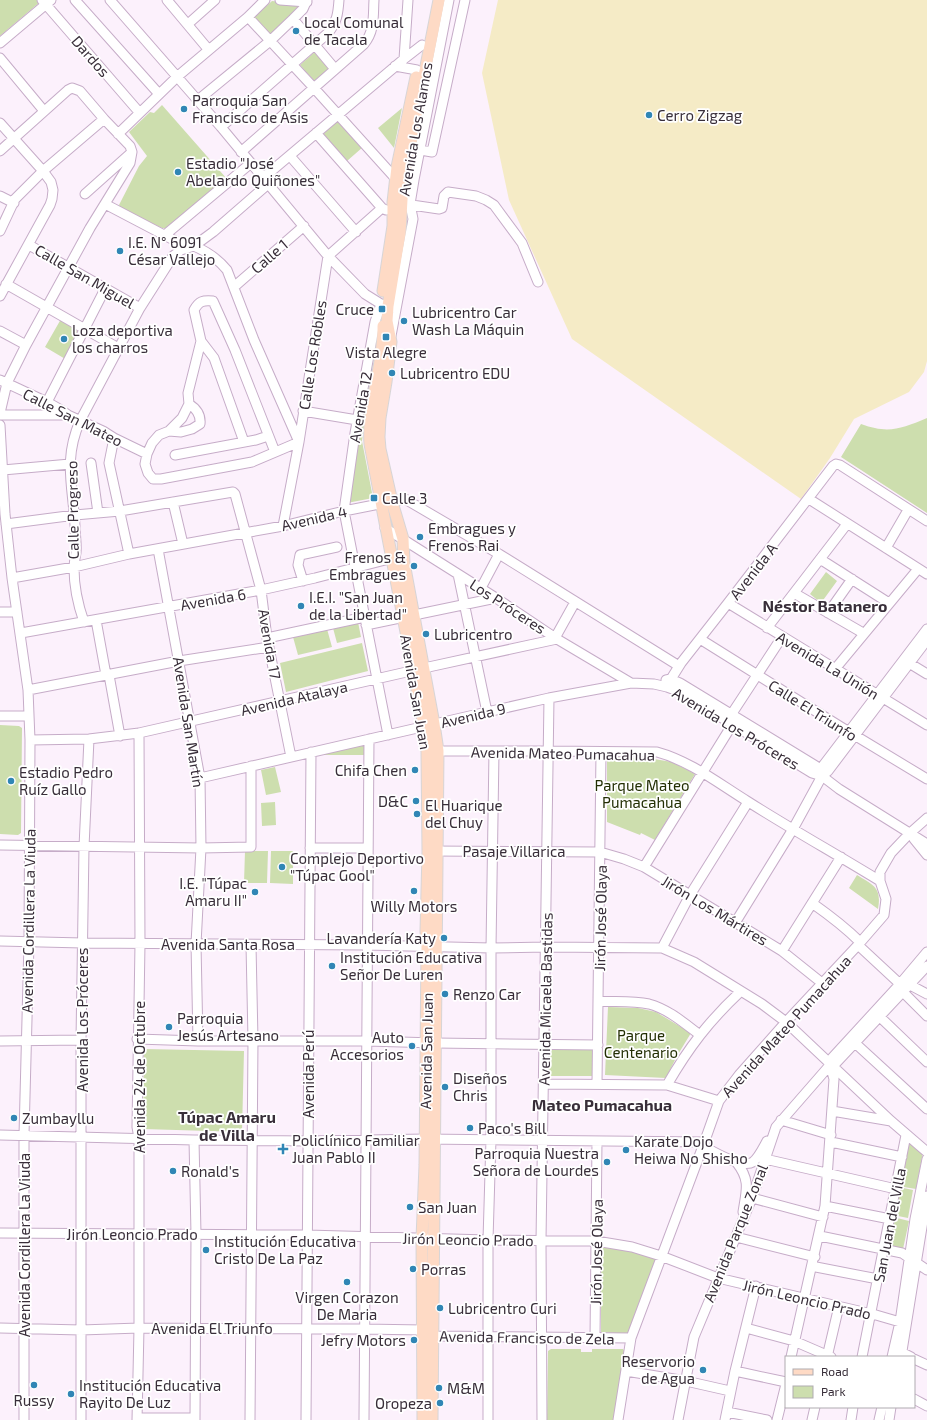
<svg xmlns="http://www.w3.org/2000/svg" width="927" height="1420" font-family="'Exo 2',sans-serif">
  <style>
    .green { fill: #cddeae }
    .sand { fill: #f5ebc6 }
    .lines { fill: none; stroke-linecap: round; stroke-linejoin: round }
    .minor-casing { stroke: #c6acc8; stroke-width: 11 }
    .major-casing { stroke: #d7d5d7; stroke-width: 13 }
    .minor { stroke: #fff; stroke-width: 9 }
    .major { stroke: #fedac5; stroke-width: 11 }
    .poi-dot { fill: #3086b5; stroke: #fff; stroke-width: 1.5 }
    .labels { text-anchor: middle; dominant-baseline: central; stroke-width: 3.5; stroke-linejoin: round; paint-order: stroke }
    .poi-label { font-size: 15px; fill: #382e39; stroke: #fff; text-anchor: start }
    .street-label { font-size: 15px; fill: #382e39; stroke: #fff }
    .park-label { font-size: 15px; fill: #232f04; stroke: #fff }
    .neighbourhood-label { font-size: 16px; font-weight: bold; fill: #382e39; stroke: #fff }
  </style>
  <rect width="100%" height="100%" fill="#fcf1fc"/>
  <path class="green" d="M0 0H38L40 2 0 36Z
    M272 1 302 4 272 36 254 17Z
    M317 50 333 68 316 83 300 65Z
    M162 105 227 179 166 228H162L121 209 119 205 139 166 147 156 129 132 150 112 154 113Z
    M402 108 394 148 378 128Z
    M338 120 363 147 347 161 322 134Z
    M61 319 82 332 67 360 45 347Z
    M378 328 362 441 373 498 347 503 358 427Z
    M927 418V513L841 457 861 424C888 434 901 429 927 418Z
    M826 572 837 581 821 603 810 594Z
    M358 622 361 637 337 643 333 628Z
    M327 629 332 647 298 655 293 637Z
    M362 643 368 671 286 692 280 663Z
    M0 725 19 726 22 728 21 833 18 835 0 834Z
    M361 744 365 747V755H322V753Z
    M607 757 648 758 672 762 695 774 655 840 641 833 640 835 607 822Z
    M275 767 281 792 266 795 261 770Z
    M275 802 276 825 262 826 261 803Z
    M245 851H268L267 883H244Z
    M271 851H293V884L270 883Z
    M857 875C873 885 882 887 878 909L849 888Z
    M608 1007 638 1008 656 1012 691 1033 677 1056 666 1078 605 1075Z
    M549 1047H596L595 1076H549Z
    M144 1049 244 1051 242 1132 143 1129Z
    M907 1137 923 1152 916 1189 898 1186Z
    M899 1187 913 1190 908 1218 893 1215Z
    M893 1217 909 1221 903 1249 887 1246Z
    M601 1246 625 1249 658 1258 630 1334 601 1332Z
    M551 1349H581V1352H592V1349H623L625 1352 614 1420H547L548 1351Z"/>
  <path class="sand" d="M498 0H927V361L924 372 909 392 854 419 830 458 801 499 572 339 509 200 482 73Z"/>
  <g class="lines">
    <g class="minor-casing">
      <path id="minor" d="M42 0 139 112
        M75 0 159 94
        M110 0 221 127 328 256 365 294 381 304 396 309
        M167 0 208 49
        M280 0 307 2
        M248 17 314 88 396 179 400 180
        M293 19 335 69
        M188 24 215 0
        M0 43 51 0
        M0 58 44 111
        M404 59 408 0
        M395 66 417 70
        M198 100 270 41 293 19 303 9 307 0
        M0 123 43 171 51 182 53 190 52 199 50 205 0 296
        M221 127 328 33C337 22 338 14 339 0
        M316 133 382 208 386 210
        M118 134 178 76 248 17 265 0
        M415 149 432 152 465 0
        M0 151 68 90 72 88 80 91 104 119 130 146 132 152 130 163 90 228 26 345 7 383 0 413
        M241 152 364 44C375 31 373 16 374 0
        M290 156 356 232
        M263 178 404 59 422 45
        M85 194 132 152
        M0 196 14 203
        M105 204 187 247
        M405 204 439 209 442 208 444 196 448 192 476 196 486 200 494 205 522 243 538 282
        M0 231 15 199 43 171 104 119
        M165 235 251 163
        M29 245 140 308
        M194 246C208 252 218 259 227 270L254 340 299 442 252 462 161 479H153L148 473 145 464 147 454 152 443 159 435 169 431 181 432 192 429 200 424C201 415 197 409 189 404L188 393 201 341
        M6 284 120 349
        M235 286 304 226
        M381 304 375 322 355 433 344 511 388 735
        M0 331 26 345
        M391 336 413 219 410 204 414 180 449 0
        M0 380 47 402 61 410 68 415 103 431 114 438 147 454
        M47 402 105 289
        M303 411 357 420
        M0 415H68
        M0 425 5 514 12 578 28 690 30 740 29 942 24 1135V1420
        M169 431 182 418 189 404
        M114 438 109 463 129 554
        M244 442 214 358 201 341 194 310C199 301 203 300 213 301L235 350 275 452
        M175 455 256 440 268 436
        M91 463 98 513
        M3 470 70 464
        M809 499 927 574
        M173 502 183 544
        M6 524 75 515 120 511 233 492 235 494 261 590 267 638 291 757
        M283 526 299 442 328 256 382 208
        M385 528 496 598 557 639 631 683
        M886 548 908 510
        M158 549 200 778 201 848 196 944 198 1041
        M820 559 889 603
        M458 574 487 712
        M12 578 74 567 129 554 283 526 344 511 405 499 499 554 679 666
        M303 581 298 565 300 555 337 547
        M481 588 499 554
        M794 593 863 633
        M728 603 927 725
        M0 612H17
        M828 613 852 579
        M96 620 106 675
        M84 622C78 605 74 587 74 568 74 563 75 558 76 553 77 544 75 535 75 526 73 486 63 460 80 421L140 308 173 256 181 250 194 246 213 232 268 184
        M366 625 496 598
        M767 628 847 524
        M21 633 261 590 315 578 397 557
        M267 638 365 617
        M555 638 575 602
        M700 639 841 727 927 779
        M909 663 927 674
        M835 669 918 569
        M109 675 120 736
        M671 679 681 663 728 603 833 466 836 464 840 465 927 521
        M666 680 671 679 680 683 816 766 822 776 839 789 927 844
        M28 690 179 661 269 647
        M731 715 782 637
        M0 716H28
        M30 740 89 739 139 733 424 668 557 639
        M432 751H547L657 752C690 761 718 783 747 801 791 829 836 854 880 881
        M822 776V767L927 629
        M200 778 487 712 549 698 631 683 654 684 667 687 678 691 812 773 822 776
        M914 839 927 855
        M0 845 201 848 251 847V766
        M310 848H368
        M431 851 600 852 624 859 644 867 782 951 822 983
        M644 867 732 725
        M812 903C829 915 845 927 860 942
        M735 923 793 829 822 776 828 771 927 640
        M0 941 83 943 366 945 491 948 546 947 662 948 694 962 762 1004 786 1022 891 1121 927 1152
        M858 945 900 984 903 992 927 1016
        M662 948 690 895 748 802
        M782 951 841 857
        M904 985H910L927 994
        M599 1001C615 1002 633 1001 649 1004 668 1009 684 1023 700 1035
        M880 1017 927 1062
        M137 1039 198 1041H367L435 1043 598 1045
        M0 1041 81 1040
        M855 1043 927 1109
        M544 1084 667 1085 719 1101
        M597 1084 601 752
        M667 1085C689 1047 709 1021 741 991
        M832 1111 891 1121
        M781 1120 831 1135
        M0 1135 194 1140 308 1141 425 1139 705 1142
        M194 1140 196 1234 195 1420
        M831 1142 902 1157
        M703 1146C714 1152 742 1169 753 1162 759 1157 763 1148 767 1141
        M765 1159 896 1189
        M737 1163C751 1181 746 1191 743 1212
        M752 1198 823 1217
        M825 1206 890 1219
        M0 1233 307 1235 488 1240 596 1241 632 1247 661 1256 718 1278 876 1315 900 1322
        M820 1236 902 1253 927 1270
        M736 1237 815 1257
        M813 1265 816 1267 878 1279
        M0 1328 81 1330 139 1328 364 1329 423 1330 434 1336 631 1338
        M746 1328 794 1341 831 1357
        M595 1338 597 1141
        M897 1350 911 1357
        M791 1357 825 1206 834 1079 830 1065 832 1058 900 984 927 952
        M827 1357 839 1306
        M862 1357 906 1135
        M892 1357 900 1322 915 1219 927 1159
        M901 1357 927 1196
        M914 1359 927 1365
        M626 1371 686 1381 730 1391
        M735 1371 786 1382
        M914 1399 927 1406
        M727 1412 767 1420
        M137 1418H195
        M81 1420V1040L84 847 89 739
        M137 1420 139 1328V1138L137 1127 140 944 139 733
        M250 1420 253 1040 251 945
        M306 1420 311 752
        M364 1420 369 739
        M488 1420V1240L491 1139V948L494 751
        M542 1420 541 1241 549 698
        M618 1420 631 1338 703 1146 719 1101 739 1075 786 1022 858 945 884 915 886 899 880 881V872L891 853 909 834 927 818
        M678 1420 694 1337 752 1198 776 1127 830 1065 836 1063 927 966
        M725 1420 735 1371 756 1286
        M777 1420 786 1384
        M812 1420 815 1407
        M851 1420 853 1407
        M879 1420 882 1407
        M889 1420 891 1407"/>
    </g>
    <g class="major-casing">
      <path id="major" d="M383 291 393 226V202L397 167 416 77
        M383 326C384 366 367 404 370 444L424 726 427 752 428 851 426 931 427 946 425 1165 422 1238 423 1420
        M432 1420 438 751 434 724 404 563 403 539 392 502 380 449 379 437 380 418 386 382 391 342 387 321 388 306 400 233 403 183 439 0"/>
    </g>
    <use href="#minor" class="minor"/>
    <use href="#major" class="major"/>
  </g>
  <g class="poi-dot">
    <circle cx="296" cy="31" r="4"/>
    <circle cx="184" cy="109" r="4"/>
    <circle cx="649" cy="115" r="4"/>
    <circle cx="178" cy="172" r="4"/>
    <circle cx="120" cy="251" r="4"/>
    <rect x="378" y="305" width="8" height="8" rx="2"/>
    <circle cx="404" cy="321" r="4"/>
    <rect x="382" y="333" width="8" height="8" rx="2"/>
    <circle cx="64" cy="339" r="4"/>
    <circle cx="392" cy="373" r="4"/>
    <rect x="370" y="494" width="8" height="8" rx="2"/>
    <circle cx="420" cy="537" r="4"/>
    <circle cx="414" cy="566" r="4"/>
    <circle cx="301" cy="606" r="4"/>
    <circle cx="426" cy="634" r="4"/>
    <circle cx="415" cy="770" r="4"/>
    <circle cx="11" cy="781" r="4"/>
    <circle cx="416" cy="801" r="4"/>
    <circle cx="417" cy="814" r="4"/>
    <circle cx="282" cy="867" r="4"/>
    <circle cx="414" cy="891" r="4"/>
    <circle cx="255" cy="892" r="4"/>
    <circle cx="444" cy="938" r="4"/>
    <circle cx="332" cy="966" r="4"/>
    <circle cx="445" cy="994" r="4"/>
    <circle cx="169" cy="1027" r="4"/>
    <circle cx="412" cy="1046" r="4"/>
    <circle cx="445" cy="1087" r="4"/>
    <circle cx="14" cy="1118" r="4"/>
    <circle cx="470" cy="1128" r="4"/>
    <path d="M281 1143h4v4h4v4h-4v4h-4v-4h-4v-4h4z"/>
    <circle cx="626" cy="1150" r="4"/>
    <circle cx="607" cy="1162" r="4"/>
    <circle cx="173" cy="1171" r="4"/>
    <circle cx="410" cy="1207" r="4"/>
    <circle cx="206" cy="1250" r="4"/>
    <circle cx="413" cy="1269" r="4"/>
    <circle cx="347" cy="1282" r="4"/>
    <circle cx="440" cy="1308" r="4"/>
    <circle cx="414" cy="1340" r="4"/>
    <circle cx="703" cy="1370" r="4"/>
    <circle cx="34" cy="1385" r="4"/>
    <circle cx="439" cy="1388" r="4"/>
    <circle cx="71" cy="1394" r="4"/>
    <circle cx="440" cy="1403" r="4"/>
  </g>
  <g class="labels">
    <g class="poi-label">
      <text x="304" y="22">Local Comunal<tspan x="304" dy="17">de Tacala</tspan></text>
      <text x="192" y="100">Parroquia San<tspan x="192" dy="17">Francisco de Asis</tspan></text>
      <text x="657" y="115">Cerro Zigzag</text>
      <text x="186" y="163">Estadio "José<tspan x="186" dy="17">Abelardo Quiñones"</tspan></text>
      <text x="128" y="242">I.E. N° 6091<tspan x="128" dy="17">César Vallejo</tspan></text>
      <text x="374" y="309" text-anchor="end">Cruce</text>
      <text x="412" y="312">Lubricentro Car<tspan x="412" dy="17">Wash La Máquin</tspan></text>
      <text x="72" y="330">Loza deportiva<tspan x="72" dy="17">los charros</tspan></text>
      <text x="386" y="352" text-anchor="middle">Vista Alegre</text>
      <text x="400" y="373">Lubricentro EDU</text>
      <text x="382" y="498">Calle 3</text>
      <text x="428" y="528">Embragues y<tspan x="428" dy="17">Frenos Rai</tspan></text>
      <text x="406" y="557" text-anchor="end">Frenos &amp;<tspan x="406" dy="17">Embragues</tspan></text>
      <text x="309" y="597">I.E.I. "San Juan<tspan x="309" dy="17">de la Libertad"</tspan></text>
      <text x="434" y="634">Lubricentro</text>
      <text x="407" y="770" text-anchor="end">Chifa Chen</text>
      <text x="19" y="772">Estadio Pedro<tspan x="19" dy="17">Ruíz Gallo</tspan></text>
      <text x="408" y="801" text-anchor="end">D&amp;C</text>
      <text x="425" y="805">El Huarique<tspan x="425" dy="17">del Chuy</tspan></text>
      <text x="290" y="858">Complejo Deportivo<tspan x="290" dy="17">"Túpac Gool"</tspan></text>
      <text x="247" y="883" text-anchor="end">I.E. "Túpac<tspan x="247" dy="17">Amaru II"</tspan></text>
      <text x="414" y="906" text-anchor="middle">Willy Motors</text>
      <text x="436" y="938" text-anchor="end">Lavandería Katy</text>
      <text x="340" y="957">Institución Educativa<tspan x="340" dy="17">Señor De Luren</tspan></text>
      <text x="453" y="994">Renzo Car</text>
      <text x="177" y="1018">Parroquia<tspan x="177" dy="17">Jesús Artesano</tspan></text>
      <text x="404" y="1037" text-anchor="end">Auto<tspan x="404" dy="17">Accesorios</tspan></text>
      <text x="453" y="1078">Diseños<tspan x="453" dy="17">Chris</tspan></text>
      <text x="22" y="1118">Zumbayllu</text>
      <text x="478" y="1128">Paco's Bill</text>
      <text x="292" y="1140">Policlínico Familiar<tspan x="292" dy="17">Juan Pablo II</tspan></text>
      <text x="634" y="1141">Karate Dojo<tspan x="634" dy="17">Heiwa No Shisho</tspan></text>
      <text x="599" y="1153" text-anchor="end">Parroquia Nuestra<tspan x="599" dy="17">Señora de Lourdes</tspan></text>
      <text x="181" y="1171">Ronald's</text>
      <text x="418" y="1207">San Juan</text>
      <text x="214" y="1241">Institución Educativa<tspan x="214" dy="17">Cristo De La Paz</tspan></text>
      <text x="421" y="1269">Porras</text>
      <text x="347" y="1297" text-anchor="middle">Virgen Corazon<tspan x="347" dy="17">De Maria</tspan></text>
      <text x="448" y="1308">Lubricentro Curi</text>
      <text x="406" y="1340" text-anchor="end">Jefry Motors</text>
      <text x="695" y="1361" text-anchor="end">Reservorio<tspan x="695" dy="17">de Agua</tspan></text>
      <text x="79" y="1385">Institución Educativa<tspan x="79" dy="17">Rayito De Luz</tspan></text>
      <text x="447" y="1388">M&amp;M</text>
      <text x="34" y="1400" text-anchor="middle">Russy</text>
      <text x="432" y="1403" text-anchor="end">Oropeza</text>
    </g>
    <g class="street-label">
      <text transform="translate(91 56) rotate(49)">Dardos</text>
      <text transform="translate(415 129) rotate(-80)">Avenida Los Alamos</text>
      <text transform="translate(269 256) rotate(-41)">Calle 1</text>
      <text transform="translate(85 276) rotate(30)">Calle San Miguel</text>
      <text transform="translate(312 355) rotate(-81)">Calle Los Robles</text>
      <text transform="translate(360 407) rotate(-80)">Avenida 12</text>
      <text transform="translate(73 417) rotate(27)">Calle San Mateo</text>
      <text transform="translate(72 510) rotate(-91)">Calle Progreso</text>
      <text transform="translate(314 518) rotate(-13)">Avenida 4</text>
      <text transform="translate(753 571) rotate(-52)">Avenida A</text>
      <text transform="translate(213 599) rotate(-10)">Avenida 6</text>
      <text transform="translate(508 606) rotate(33)">Los Próceres</text>
      <text transform="translate(270 644) rotate(80)">Avenida 17</text>
      <text transform="translate(828 665) rotate(31)">Avenida La Unión</text>
      <text transform="translate(416 692) rotate(80)">Avenida San Juan</text>
      <text transform="translate(294 698) rotate(-13)">Avenida Atalaya</text>
      <text transform="translate(813 710) rotate(32)">Calle El Triunfo</text>
      <text transform="translate(473 715) rotate(-13)">Avenida 9</text>
      <text transform="translate(189 722) rotate(81)">Avenida San Martín</text>
      <text transform="translate(736 728) rotate(31)">Avenida Los Próceres</text>
      <text transform="translate(563 753) rotate(1)">Avenida Mateo Pumacahua</text>
      <text x="514" y="851">Pasaje Villarica</text>
      <text transform="translate(715 910) rotate(31)">Jirón Los Mártires</text>
      <text transform="translate(600 918) rotate(-89)">Jirón José Olaya</text>
      <text transform="translate(28 921) rotate(-89)">Avenida Cordillera La Viuda</text>
      <text x="228" y="944">Avenida Santa Rosa</text>
      <text transform="translate(545 999) rotate(-89)">Avenida Micaela Bastidas</text>
      <text transform="translate(82 1020) rotate(-90)">Avenida Los Próceres</text>
      <text transform="translate(786 1026) rotate(-48)">Avenida Mateo Pumacahua</text>
      <text transform="translate(426 1051) rotate(-89)">Avenida San Juan</text>
      <text transform="translate(308 1074) rotate(-90)">Avenida Perú</text>
      <text transform="translate(139 1077) rotate(-90)">Avenida 24 de Octubre</text>
      <text transform="translate(889 1225) rotate(-79)">San Juan del Villa</text>
      <text transform="translate(735 1233) rotate(-68)">Avenida Parque Zonal</text>
      <text x="132" y="1234">Jirón Leoncio Prado</text>
      <text transform="translate(468 1239) rotate(1)">Jirón Leoncio Prado</text>
      <text transform="translate(24 1245) rotate(-90)">Avenida Cordillera La Viuda</text>
      <text transform="translate(596 1252) rotate(-89)">Jirón José Olaya</text>
      <text transform="translate(807 1299) rotate(13)">Jirón Leoncio Prado</text>
      <text x="212" y="1328">Avenida El Triunfo</text>
      <text transform="translate(527 1337) rotate(1)">Avenida Francisco de Zela</text>
    </g>
    <g class="park-label">
      <text x="642" y="785">Parque Mateo<tspan x="642" dy="17">Pumacahua</tspan></text>
      <text x="641" y="1035">Parque<tspan x="641" dy="17">Centenario</tspan></text>
    </g>
    <g class="neighbourhood-label">
      <text x="825" y="605">Néstor Batanero</text>
      <text x="602" y="1104">Mateo Pumacahua</text>
      <text x="227" y="1116">Túpac Amaru<tspan x="227" dy="18">de Villa</tspan></text>
    </g>
  </g>
  <rect x="785" y="1356" width="130" height="52" fill="#ffffff" stroke="#afabb0"/>
  <rect x="793" y="1369" width="20" height="6" fill="#fedac5" stroke="#afabb0"/>
  <text x="821" y="1376" font-size="12" fill="#382e39">Road</text>
  <rect x="793" y="1386" width="20" height="12" fill="#cddeae" stroke="#afabb0"/>
  <text x="821" y="1396" font-size="12" fill="#382e39">Park</text>
</svg>
